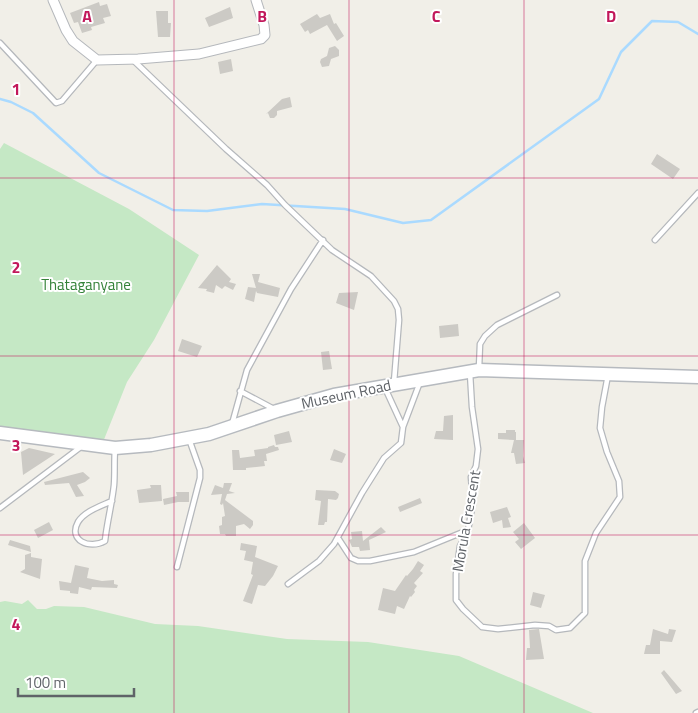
<svg xmlns="http://www.w3.org/2000/svg" width="698" height="713" font-family="'Titillium Web',sans-serif">
  <style>
    .green { fill: #c5e8c5 }
    .lines { fill: none; stroke-linecap: round; stroke-linejoin: round }
    .stream { stroke: #aadaff; stroke-width: 2.5 }
    .building { fill: #cccac5 }
    .lane-casing { stroke: #b5b8bc; stroke-width: 7 }
    .street-casing { stroke: #b5b8bc; stroke-width: 11 }
    .secondary-casing { stroke: #b6babf; stroke-width: 15 }
    .lane { stroke: #fff; stroke-width: 4.5 }
    .street { stroke: #fff; stroke-width: 9 }
    .secondary { stroke: #fff; stroke-width: 12 }
    .grid { fill: none; stroke: #c2185b; stroke-width: 1; stroke-opacity: 0.55 }
    .labels { text-anchor: middle; dominant-baseline: central; stroke-width: 4; stroke-linejoin: round; paint-order: stroke }
    .park-label { font-size: 15px; fill: #348238; stroke: #fff }
    .street-label { font-size: 15px; fill: #5f6368; stroke: #fff }
    .grid-label { font-size: 16px; text-anchor: middle; font-weight: bold; fill: #c2185b; stroke: #fff; stroke-width: 4; stroke-linejoin: round; paint-order: stroke }
  </style>
  <rect width="100%" height="100%" fill="#f1efe8"/>
  <path class="green" d="M4 143 129 209 199 255 154 340 127 382 103 442 0 428V149Z
    M28 600 37 609H46L54 606 84 607 155 624 198 626 287 639 368 642 459 656 593 713H0V602L5 601 22 604Z"/>
  <g class="lines">
    <path class="stream" d="M0 99 11 102 33 113 99 173 173 210 207 211 262 204 345 209 403 223 431 220 599 99 621 52 652 21 678 22 698 34"/>
  </g>
  <path class="building" d="M99 2 100 6 107 4 111 16 103 18 105 23 91 27 92 30 82 33 78 22 74 23 70 13Z
    M230 7 233 18 209 27 205 18Z
    M156 11H168V23H171L170 37H158Z
    M317 14 320 18 330 14 334 24 336 23 344 36 337 41 327 25 310 34 308 30 305 32 300 24Z
    M335 46 339 50V56L331 59 329 66 322 67 320 62 321 59 327 56 329 48Z
    M231 59 233 71 220 74 218 62Z
    M290 97 292 107 277 111V115L274 118H270L268 113 266 114 282 99Z
    M657 154 680 169 673 179 651 164Z
    M217 265 231 279 229 282 236 284 233 290 225 286 222 289 216 285 214 293 206 291 207 289 198 288Z
    M252 274H260L258 282 280 288 278 297 257 293 256 291 254 302 245 299 248 287 256 288Z
    M358 292 354 310 336 303 339 293Z
    M458 324 459 336 440 338 439 326Z
    M182 339 202 346 197 357 178 351Z
    M329 351 332 369 323 370 321 352Z
    M453 415V440L434 439 436 431H443L444 416Z
    M506 430H515V432H516V440H524L523 456 525 463 516 464 514 453H511L514 440 498 439V433H506Z
    M289 431 292 442 276 445 274 435Z
    M274 445 275 447H278L279 450 266 454 267 461H264L265 466 246 468V470H233L232 450H239L240 458 255 456 254 450 268 448V447Z
    M29 448 55 454 23 475 21 452Z
    M334 449 346 454 342 463 330 460Z
    M83 472 90 478 85 482 77 485 84 496 76 497 69 483 45 485 44 482Z
    M224 483H232L229 491 235 493 227 494 225 500 253 521V525L250 529 244 524 236 526V536H226L225 534H220L219 526 222 525V517L225 516 223 503 222 505 220 504 222 494 211 495 215 485 223 488Z
    M150 485H161L162 501 139 503 137 490 151 488Z
    M316 490 335 491 339 494 338 498 336 500 328 499 327 522H325L324 525H318L321 501 315 500Z
    M176 492H189V502H178L164 505 163 499 177 496Z
    M420 498 422 503 400 512 398 507Z
    M507 507 511 517 508 518 511 527 503 528 502 520 493 523 490 512Z
    M49 522 53 530 38 538 34 530Z
    M524 523 535 538 521 549 515 542 519 539 513 532Z
    M381 527 386 532 369 540 370 550 360 551 359 547H352L349 540 352 539 351 532 362 531 363 541Z
    M10 540 30 546 31 552 8 545Z
    M241 543 257 546 255 557 278 566 273 576 265 586 258 585 252 604 243 601 253 575 251 574 253 562 244 560 246 551 240 550Z
    M31 553V557L42 559 40 579 20 572 25 569V555Z
    M418 561 424 565 420 571 423 573 414 583 417 586 414 590 415 592 411 597 410 596 404 609 397 606 395 614 378 610 383 588 395 591 406 575 407 576 413 569Z
    M75 565 89 568 87 578 102 581 114 580V584L118 585 117 588 92 587 91 590 79 587 78 594 70 593V591L60 590 59 581 71 583Z
    M533 592 545 595 541 608 530 605Z
    M539 629 544 659 526 660 527 648H530L529 630Z
    M653 629 668 634 669 629 676 630 672 642 660 641V654H644L646 645H650Z
    M664 670 682 691 676 694 661 673Z"/>
  <g class="lines">
    <g class="lane-casing">
      <path id="lane" d="M0 43 56 103 62 101 97 60
        M132 59 226 149 267 185 285 205 332 250 371 276 394 301 398 309 399 320 394 382
        M655 240 698 193
        M479 368 480 344 485 336 497 325 557 295
        M470 373 472 407 478 449 476 466 471 477 473 503 468 530 460 546 456 574V600L463 609 482 627 498 629 535 625 549 626 556 630 570 628 585 613V561L596 533 620 497 619 481 607 452 600 428 602 407 608 375
        M385 388 403 427
        M240 391 274 409
        M232 424 247 370 291 289 323 240
        M112 501C101 506 85 511 78 522 68 540 89 550 105 541 107 522 112 504 114 485 115 473 114 461 115 449
        M0 508 82 446
        M338 538 351 558 358 561H370L414 552 468 530
        M177 567 200 478V470L189 439
        M288 584 319 561 334 544 362 493 384 458 401 443 403 427 420 382
        M696 713 698 712"/>
    </g>
    <g class="street-casing">
      <path id="street" d="M53 0 66 30 73 41 97 60 138 59 199 54 261 39 265 35 264 25 256 0"/>
    </g>
    <g class="secondary-casing">
      <path id="secondary" d="M0 433 115 448 151 445 209 434 277 411 334 395 479 370 698 377"/>
    </g>
    <use href="#lane" class="lane"/>
    <use href="#street" class="street"/>
    <use href="#secondary" class="secondary"/>
  </g>
  <path class="grid" d="M174 0V713M349 0V713M524 0V713M0 178H698M0 356H698M0 535H698"/>
  <g class="labels">
    <g class="park-label">
      <text x="86" y="284">Thataganyane</text>
    </g>
    <g class="street-label">
      <text transform="translate(346 394) rotate(-12)">Museum Road</text>
      <text transform="translate(466 521) rotate(-80)">Morula Crescent</text>
    </g>
  </g>
  <g class="grid-label">
    <text x="87" y="22">A</text>
    <text x="262" y="22">B</text>
    <text x="436" y="22">C</text>
    <text x="611" y="22">D</text>
    <text x="16" y="95">1</text>
    <text x="16" y="273">2</text>
    <text x="16" y="451">3</text>
    <text x="16" y="630">4</text>
  </g>
  <path d="M18 688v8h116v-8" fill="none" stroke="#5f6368" stroke-width="2.5"/>
  <text x="25" y="688" font-size="15" fill="#5f6368" stroke="#ffffff" stroke-width="4" paint-order="stroke">100 m</text>
</svg>
